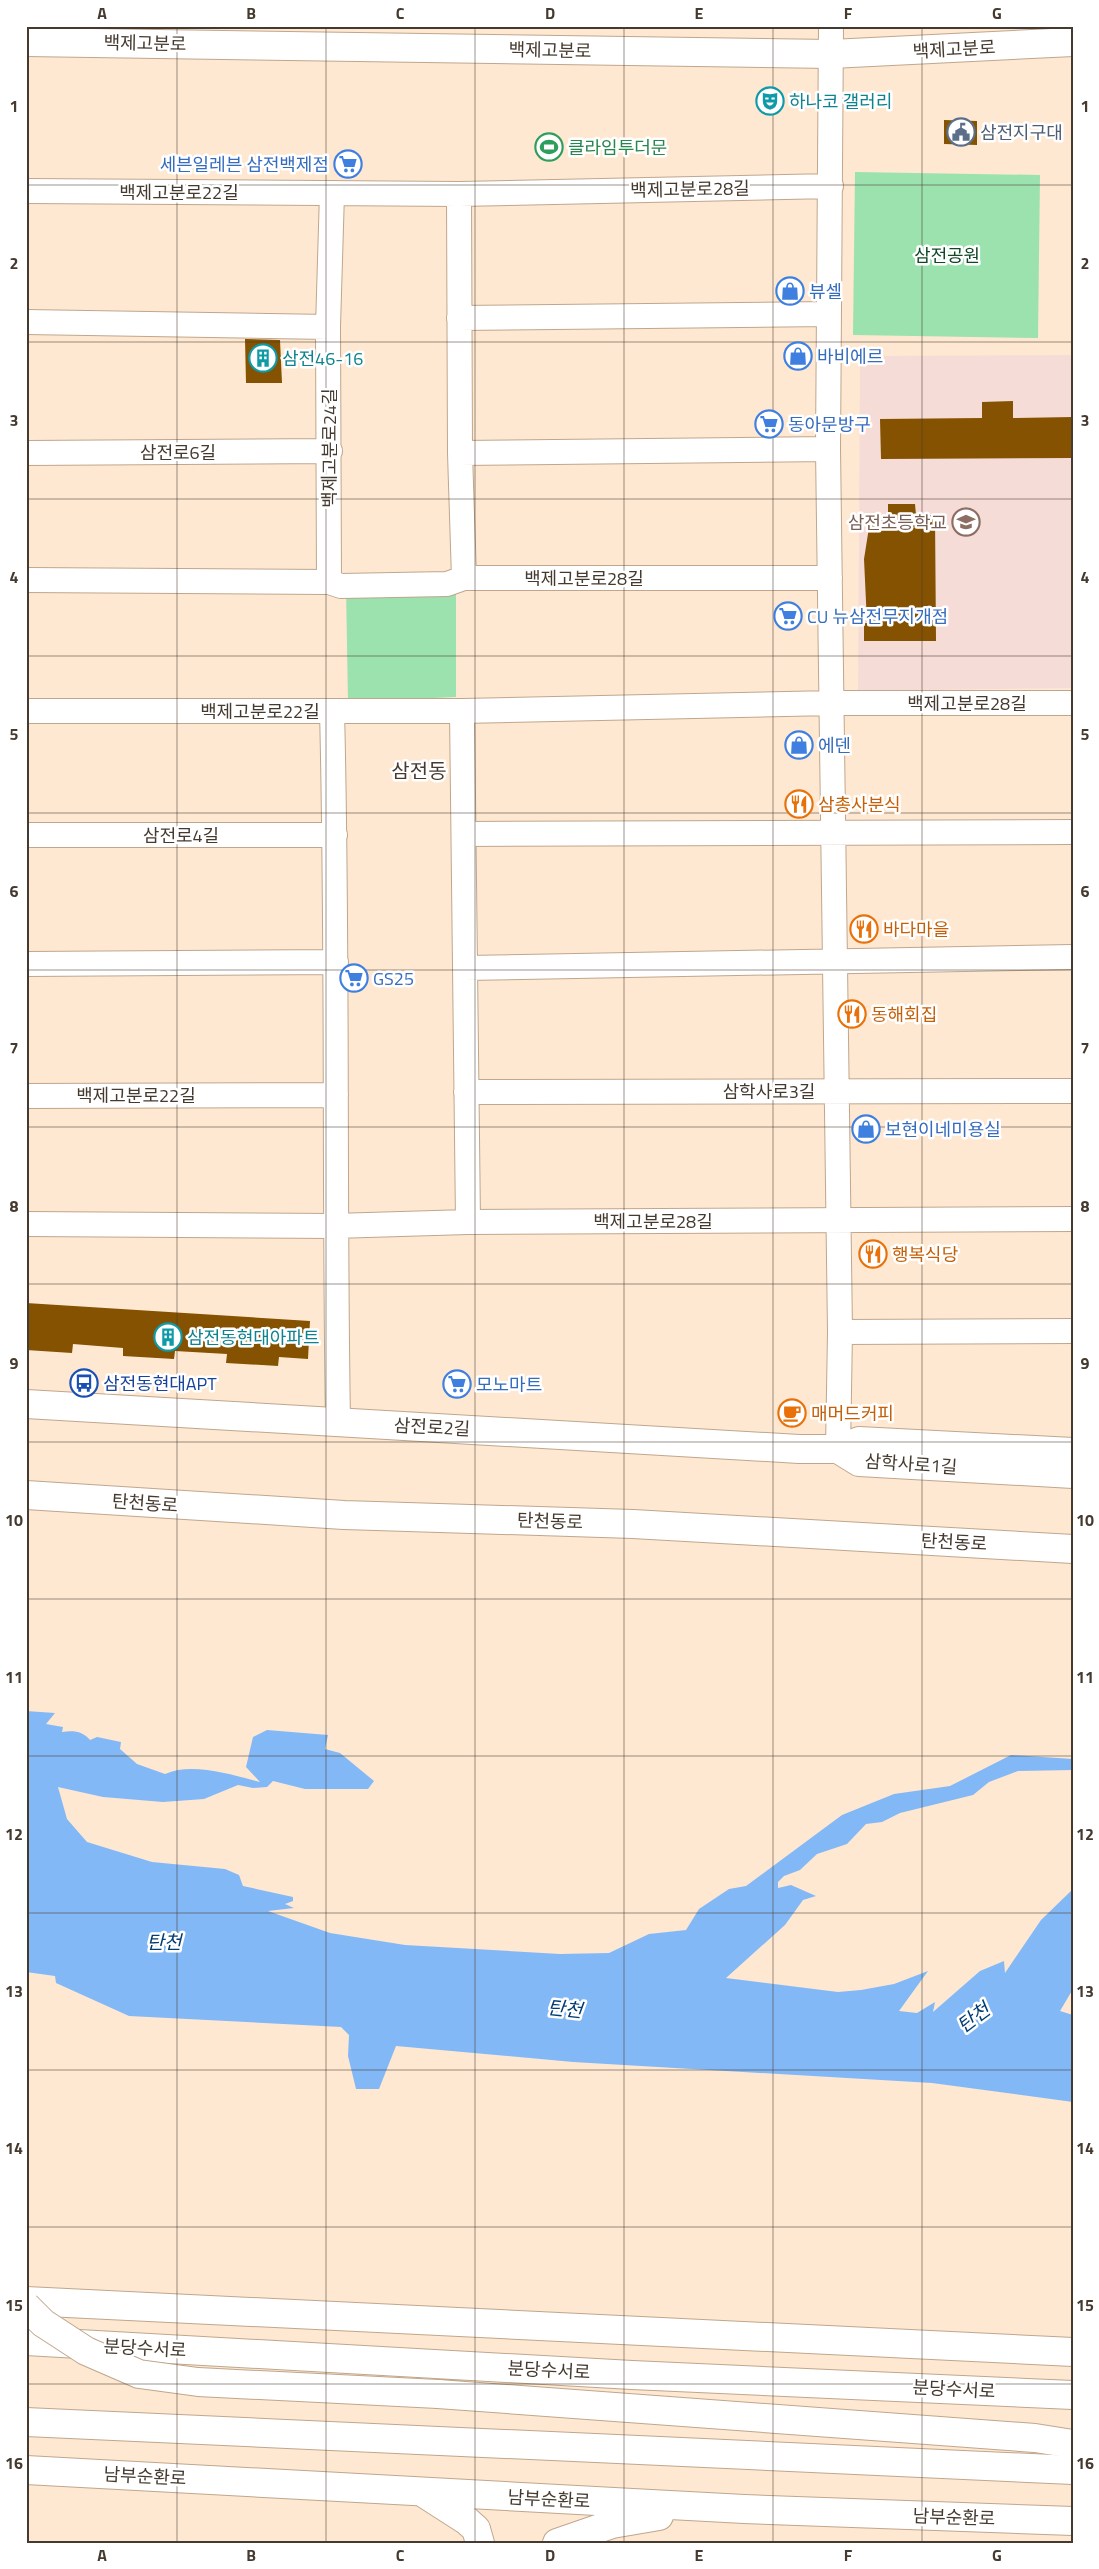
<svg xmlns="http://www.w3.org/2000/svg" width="1099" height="2569" font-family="'Titillium Web','Noto Sans KR',sans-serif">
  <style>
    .education { fill: #f6dcd6 }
    .green { fill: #9be2af }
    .water { fill: #83b8f6 }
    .building { fill: #845200 }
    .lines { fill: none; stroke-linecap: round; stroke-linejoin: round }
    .street-casing { stroke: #c0a68c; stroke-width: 26 }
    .secondary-casing { stroke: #c0a68c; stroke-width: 30 }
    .primary-casing { stroke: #c0a68c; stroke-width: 30 }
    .highway-casing { stroke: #c0a68c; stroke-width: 30 }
    .street { stroke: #fff; stroke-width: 24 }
    .secondary { stroke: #fff; stroke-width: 28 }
    .primary { stroke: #fff; stroke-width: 28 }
    .highway { stroke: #fff; stroke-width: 28 }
    .highway-bridge-casing { stroke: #c0a68c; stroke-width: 30; stroke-linecap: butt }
    .highway-bridge { stroke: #fff; stroke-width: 28 }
    .grid { fill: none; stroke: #453a2f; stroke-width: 1; stroke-opacity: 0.55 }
    .labels { text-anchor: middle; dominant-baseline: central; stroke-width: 5; stroke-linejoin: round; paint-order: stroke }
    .street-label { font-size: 18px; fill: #453a2f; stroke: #fff }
    .culture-label { font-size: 18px; fill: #0d838f; stroke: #fff; text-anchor: start }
    .service-label { font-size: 18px; fill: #4e5e75; stroke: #fff; text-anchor: start }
    .leisure-label { font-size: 18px; fill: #27864d; stroke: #fff; text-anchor: start }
    .shop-label { font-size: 18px; fill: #366cbe; stroke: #fff; text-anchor: start }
    .park-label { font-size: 18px; fill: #104827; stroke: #fff }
    .education-label { font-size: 18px; fill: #785e54; stroke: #fff; text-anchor: end }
    .food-label { font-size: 18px; fill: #c56008; stroke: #fff; text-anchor: start }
    .transit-label { font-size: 18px; fill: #164399; stroke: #fff; text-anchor: start }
    .water-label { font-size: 19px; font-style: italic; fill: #013c72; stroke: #fff }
    .quarter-label { font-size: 20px; fill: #453a2f; stroke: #fff }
    .neatline { fill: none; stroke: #453a2f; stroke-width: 2 }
    .grid-label { font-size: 16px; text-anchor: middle; font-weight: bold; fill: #453a2f }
  </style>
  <rect width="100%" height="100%" fill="#fee8d2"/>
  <path class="education" d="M1073 355V688L858 691 860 356Z"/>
  <path class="green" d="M855 172 1040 175 1038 338 853 335Z
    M456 586V697L348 702 346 587Z"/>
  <path class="water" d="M26 1711 55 1713 46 1724 63 1727 62 1732C73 1730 83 1731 90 1740L97 1737 121 1742 120 1749 137 1764 165 1774C193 1762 232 1775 260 1782L246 1767 253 1737 267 1730 328 1735 325 1749 340 1753 374 1781 368 1789H305L273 1781 267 1787 253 1788 238 1785 204 1799 163 1802 103 1797 58 1787 67 1819 87 1842 152 1862 225 1869 239 1875 243 1886 293 1897V1901L285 1904 294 1908 268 1911 330 1933 405 1945 560 1954 609 1953 649 1934 686 1930 699 1909 729 1889 746 1886 842 1815 894 1794 950 1786 1011 1755 1073 1759V1770L1018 1771 989 1782 973 1795 900 1813 882 1822 866 1824 847 1844 817 1854 800 1870 784 1876 778 1882V1888L791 1885 816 1896 803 1900 785 1925 726 1978 838 1992 861 1990 894 1984 928 1971 899 2011 917 2013 935 2002 933 2012 980 1971 1004 1961 1005 1973 1041 1920 1073 1889V1989L1060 2011 1073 2015V2102L932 2083 573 2062 396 2046 379 2089H356L348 2056 349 2035 341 2027 129 2016 56 1983 55 1976 26 1972Z"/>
  <path class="building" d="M944 120 977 121V145L944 144Z
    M245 339 280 340 282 383H246Z
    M1013 401V418L1073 417V458L881 459 880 419 982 418V402Z
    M888 504H915L916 515H935L936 641H864V623H867L864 559 871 515H888Z
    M26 1303 310 1321 308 1359 279 1357 278 1366 226 1363 227 1354 175 1351 174 1359 123 1356V1348L73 1344 72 1353 26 1350Z"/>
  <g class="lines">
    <g class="street-casing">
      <path id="street" d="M831 26 828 449 840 1332 838 1449
        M26 191 459 194 831 186
        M459 194 460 453 464 578
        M459 318 828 314
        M26 322 328 327
        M26 453 330 451
        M460 453 828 449
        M26 580 329 582 341 586 447 584 464 578H830
        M329 582 328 327 332 193
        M26 711H462L832 703H1073
        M332 711C338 948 334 1184 338 1421
        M462 711 468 1222
        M464 834 1073 832
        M26 835H335
        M26 964 336 962
        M466 968 1073 957
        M466 1092 1073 1091
        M26 1096 336 1095
        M26 1224 334 1226 468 1222 1073 1219
        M840 1332 1073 1331"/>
    </g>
    <g class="secondary-casing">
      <path id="secondary" d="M26 42 831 54 1073 42
        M26 1404 799 1449H838L859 1441 1073 1452
        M838 1449 859 1462 1073 1474
        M26 1495 344 1515 633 1524 1073 1549"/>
    </g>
    <g class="primary-casing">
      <path id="primary" d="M26 2422 1073 2470
        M26 2470 744 2509 1073 2521
        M425 2494 467 2521 476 2529 480 2543
        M557 2543 612 2524 659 2516"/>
    </g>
    <g class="highway-casing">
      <path id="highway" d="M26 2301 1073 2352
        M26 2341 632 2375 1073 2395
        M438 2394 1035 2438 1073 2444"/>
    </g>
    <use href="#street" class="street"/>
    <use href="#secondary" class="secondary"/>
    <use href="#primary" class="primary"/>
    <use href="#highway" class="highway"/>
    <g class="highway-bridge-casing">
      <path id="highway-bridge" d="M26 2306 43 2323 86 2351 139 2374 198 2382 438 2394"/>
    </g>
    <use href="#highway-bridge" class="highway-bridge"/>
  </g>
  <path class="grid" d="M177 26V2543M326 26V2543M475 26V2543M624 26V2543M773 26V2543M922 26V2543M26 185H1073M26 342H1073M26 499H1073M26 656H1073M26 813H1073M26 970H1073M26 1127H1073M26 1284H1073M26 1442H1073M26 1599H1073M26 1756H1073M26 1913H1073M26 2070H1073M26 2227H1073M26 2384H1073"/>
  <defs>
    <g id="theatre-ring" transform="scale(1.4375)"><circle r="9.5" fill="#fff" stroke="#0f9aa8" stroke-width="1.5"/><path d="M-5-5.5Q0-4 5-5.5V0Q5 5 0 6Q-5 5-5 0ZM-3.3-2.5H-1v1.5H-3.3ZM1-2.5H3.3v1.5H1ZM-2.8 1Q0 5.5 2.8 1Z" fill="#0f9aa8"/></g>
    <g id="civic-ring" transform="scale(1.4375)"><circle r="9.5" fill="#fff" stroke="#5c6f8a" stroke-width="1.5"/><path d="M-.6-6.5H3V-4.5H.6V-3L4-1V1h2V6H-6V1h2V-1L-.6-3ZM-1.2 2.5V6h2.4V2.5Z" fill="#5c6f8a"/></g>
    <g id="stadium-ring" transform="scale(1.4375)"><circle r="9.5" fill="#fff" stroke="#2e9e5b" stroke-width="1.5"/><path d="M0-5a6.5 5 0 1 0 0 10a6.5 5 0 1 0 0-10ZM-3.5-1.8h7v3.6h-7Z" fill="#2e9e5b"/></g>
    <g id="supermarket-ring" transform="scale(1.4375)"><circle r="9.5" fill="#fff" stroke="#3f7fe0" stroke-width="1.5"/><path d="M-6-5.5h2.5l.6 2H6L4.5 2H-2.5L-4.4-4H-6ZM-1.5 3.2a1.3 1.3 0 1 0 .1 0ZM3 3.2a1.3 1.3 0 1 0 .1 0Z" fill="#3f7fe0"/></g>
    <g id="shop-ring" transform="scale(1.4375)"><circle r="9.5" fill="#fff" stroke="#3f7fe0" stroke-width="1.5"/><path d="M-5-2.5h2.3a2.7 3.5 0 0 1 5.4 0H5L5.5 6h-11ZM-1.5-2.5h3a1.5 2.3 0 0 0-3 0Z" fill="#3f7fe0"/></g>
    <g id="building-ring" transform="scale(1.4375)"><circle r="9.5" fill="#fff" stroke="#0f9aa8" stroke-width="1.5"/><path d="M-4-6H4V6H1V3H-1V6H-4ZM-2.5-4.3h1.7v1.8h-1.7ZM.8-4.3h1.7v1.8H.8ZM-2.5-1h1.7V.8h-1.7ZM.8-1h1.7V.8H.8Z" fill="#0f9aa8"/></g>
    <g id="school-ring" transform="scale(1.4375)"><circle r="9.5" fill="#fff" stroke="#8d6e63" stroke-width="1.5"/><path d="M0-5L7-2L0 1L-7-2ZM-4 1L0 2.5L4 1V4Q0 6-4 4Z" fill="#8d6e63"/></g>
    <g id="restaurant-ring" transform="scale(1.4375)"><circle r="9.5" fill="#fff" stroke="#e8710a" stroke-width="1.5"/><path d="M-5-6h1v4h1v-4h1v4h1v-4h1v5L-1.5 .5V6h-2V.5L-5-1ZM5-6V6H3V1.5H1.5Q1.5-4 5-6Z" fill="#e8710a"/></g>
    <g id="bus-ring" transform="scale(1.4375)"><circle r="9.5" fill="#fff" stroke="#1a4fb4" stroke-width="1.5"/><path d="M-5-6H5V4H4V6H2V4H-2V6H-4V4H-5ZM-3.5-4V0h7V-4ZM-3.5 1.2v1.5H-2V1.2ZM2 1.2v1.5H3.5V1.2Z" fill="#1a4fb4"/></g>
    <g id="cafe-ring" transform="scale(1.4375)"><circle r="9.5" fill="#fff" stroke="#e8710a" stroke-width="1.5"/><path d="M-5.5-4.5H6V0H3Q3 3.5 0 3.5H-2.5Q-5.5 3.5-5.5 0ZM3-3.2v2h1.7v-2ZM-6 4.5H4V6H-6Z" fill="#e8710a"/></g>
  </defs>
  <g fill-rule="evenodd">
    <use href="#theatre-ring" x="770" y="101"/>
    <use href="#civic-ring" x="961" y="132"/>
    <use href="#stadium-ring" x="549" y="147"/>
    <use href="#supermarket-ring" x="348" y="164"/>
    <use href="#shop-ring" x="790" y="291"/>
    <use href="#shop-ring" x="798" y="356"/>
    <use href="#building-ring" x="263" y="358"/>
    <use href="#supermarket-ring" x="769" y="424"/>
    <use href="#school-ring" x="966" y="522"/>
    <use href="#supermarket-ring" x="788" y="616"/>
    <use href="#shop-ring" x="799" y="745"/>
    <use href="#restaurant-ring" x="799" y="804"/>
    <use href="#restaurant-ring" x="864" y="929"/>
    <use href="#supermarket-ring" x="354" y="978"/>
    <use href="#restaurant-ring" x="852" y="1014"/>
    <use href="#shop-ring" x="866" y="1129"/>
    <use href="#restaurant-ring" x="873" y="1254"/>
    <use href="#building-ring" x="168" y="1337"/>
    <use href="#bus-ring" x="84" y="1383"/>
    <use href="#supermarket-ring" x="457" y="1384"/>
    <use href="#cafe-ring" x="792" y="1413"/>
  </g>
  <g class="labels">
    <g class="street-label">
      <text transform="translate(145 43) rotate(1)">백제고분로</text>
      <text transform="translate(954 49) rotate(-3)">백제고분로</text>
      <text transform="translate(550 50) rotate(1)">백제고분로</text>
      <text transform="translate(690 189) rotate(-1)">백제고분로28길</text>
      <text x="179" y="192">백제고분로22길</text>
      <text transform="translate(329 448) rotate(-90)">백제고분로24길</text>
      <text x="178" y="452">삼전로6길</text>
      <text x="584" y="578">백제고분로28길</text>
      <text x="967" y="703">백제고분로28길</text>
      <text x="260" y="711">백제고분로22길</text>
      <text x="181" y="835">삼전로4길</text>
      <text x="769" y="1091">삼학사로3길</text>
      <text x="136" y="1095">백제고분로22길</text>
      <text x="653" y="1221">백제고분로28길</text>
      <text transform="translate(432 1427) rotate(3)">삼전로2길</text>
      <text transform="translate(911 1464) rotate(4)">삼학사로1길</text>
      <text transform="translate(145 1503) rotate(4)">탄천동로</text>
      <text transform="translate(550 1521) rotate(2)">탄천동로</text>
      <text transform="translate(954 1542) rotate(3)">탄천동로</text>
      <text transform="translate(145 2348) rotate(3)">분당수서로</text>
      <text transform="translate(549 2370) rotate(3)">분당수서로</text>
      <text transform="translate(954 2389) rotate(3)">분당수서로</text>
      <text transform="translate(145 2476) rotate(3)">남부순환로</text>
      <text transform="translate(549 2499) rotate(3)">남부순환로</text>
      <text transform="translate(954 2517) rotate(2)">남부순환로</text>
    </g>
    <g class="culture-label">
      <text x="789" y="101">하나코 갤러리</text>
      <text x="282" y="358">삼전46-16</text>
      <text x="187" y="1337">삼전동현대아파트</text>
    </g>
    <g class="service-label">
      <text x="980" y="132">삼전지구대</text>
    </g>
    <g class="leisure-label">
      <text x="568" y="147">클라임투더문</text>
    </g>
    <g class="shop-label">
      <text x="329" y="164" text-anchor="end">세븐일레븐 삼전백제점</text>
      <text x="809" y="291">뷰셀</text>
      <text x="817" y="356">바비에르</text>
      <text x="788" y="424">동아문방구</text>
      <text x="807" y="616">CU 뉴삼전무지개점</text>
      <text x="818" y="745">에덴</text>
      <text x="373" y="978">GS25</text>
      <text x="885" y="1129">보현이네미용실</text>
      <text x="476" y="1384">모노마트</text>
    </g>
    <g class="park-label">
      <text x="947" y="255">삼전공원</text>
    </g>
    <g class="education-label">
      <text x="947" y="522">삼전초등학교</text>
    </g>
    <g class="food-label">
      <text x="818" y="804">삼총사분식</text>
      <text x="883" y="929">바다마을</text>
      <text x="871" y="1014">동해회집</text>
      <text x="892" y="1254">행복식당</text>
      <text x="811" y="1413">매머드커피</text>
    </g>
    <g class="transit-label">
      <text x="103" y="1383">삼전동현대APT</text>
    </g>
    <g class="water-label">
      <text x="164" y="1941">탄천</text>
      <text transform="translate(565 2008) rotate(6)">탄천</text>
      <text transform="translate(973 2017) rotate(-37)">탄천</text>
    </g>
    <g class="quarter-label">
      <text x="419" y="770">삼전동</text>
    </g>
  </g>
  <rect width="1099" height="2569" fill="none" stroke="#ffffff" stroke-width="55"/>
  <rect x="28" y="28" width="1044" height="2514" class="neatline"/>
  <g class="grid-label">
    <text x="102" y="19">A</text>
    <text x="251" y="19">B</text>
    <text x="400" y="19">C</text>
    <text x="550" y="19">D</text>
    <text x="699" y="19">E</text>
    <text x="848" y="19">F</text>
    <text x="997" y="19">G</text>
    <text x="14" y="112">1</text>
    <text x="1085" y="112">1</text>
    <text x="14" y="269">2</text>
    <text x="1085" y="269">2</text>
    <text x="14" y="426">3</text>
    <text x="1085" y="426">3</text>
    <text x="14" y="583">4</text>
    <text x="1085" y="583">4</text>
    <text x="14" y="740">5</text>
    <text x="1085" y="740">5</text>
    <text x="14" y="897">6</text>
    <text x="1085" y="897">6</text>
    <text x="14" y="1054">7</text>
    <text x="1085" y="1054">7</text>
    <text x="14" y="1212">8</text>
    <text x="1085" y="1212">8</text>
    <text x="14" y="1369">9</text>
    <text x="1085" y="1369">9</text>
    <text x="14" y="1526">10</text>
    <text x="1085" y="1526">10</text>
    <text x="14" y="1683">11</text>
    <text x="1085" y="1683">11</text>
    <text x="14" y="1840">12</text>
    <text x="1085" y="1840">12</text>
    <text x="14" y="1997">13</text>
    <text x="1085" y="1997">13</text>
    <text x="14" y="2154">14</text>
    <text x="1085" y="2154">14</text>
    <text x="14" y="2311">15</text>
    <text x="1085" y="2311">15</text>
    <text x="14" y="2469">16</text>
    <text x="1085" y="2469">16</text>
    <text x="102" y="2561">A</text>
    <text x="251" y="2561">B</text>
    <text x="400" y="2561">C</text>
    <text x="550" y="2561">D</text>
    <text x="699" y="2561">E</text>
    <text x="848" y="2561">F</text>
    <text x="997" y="2561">G</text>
  </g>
</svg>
